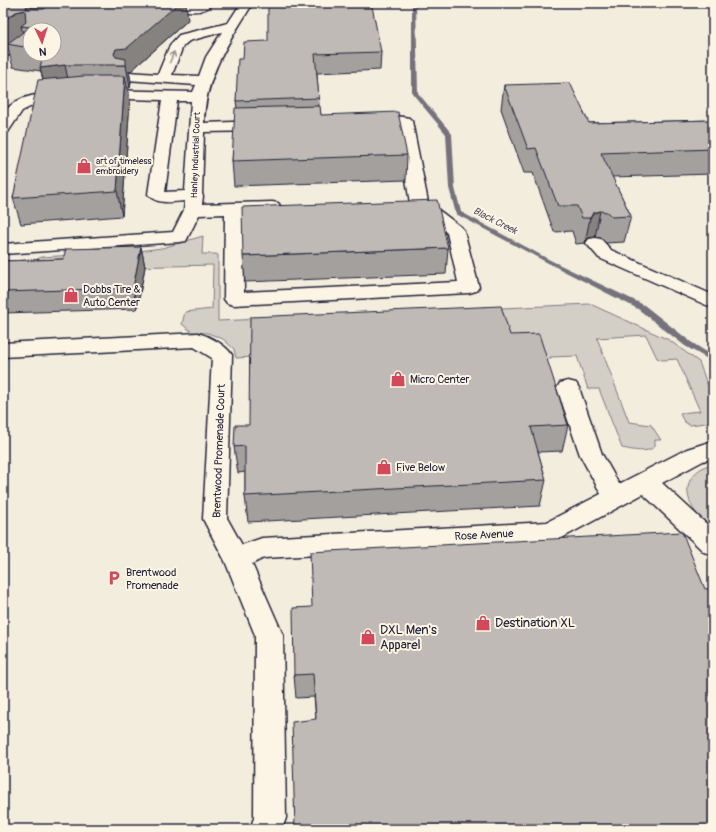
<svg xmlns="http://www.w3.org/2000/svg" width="716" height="832" font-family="Pangolin,sans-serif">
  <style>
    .green { fill: #d4cfc6; stroke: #7b7880 }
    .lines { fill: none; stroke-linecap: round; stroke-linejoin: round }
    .stream { fill: #75727b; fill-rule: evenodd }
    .minor-casing { stroke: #22223b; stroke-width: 3 }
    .minor { fill: #fcf5e5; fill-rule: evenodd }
    .wall { fill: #a4a09d; stroke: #22223b; fill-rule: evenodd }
    .shaded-wall { fill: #86827f; stroke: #22223b }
    .building { fill: #bfbab6; stroke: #22223b }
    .oneway { stroke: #9a9698 }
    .labels { text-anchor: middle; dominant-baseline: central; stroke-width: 4; stroke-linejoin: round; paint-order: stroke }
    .far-street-label { font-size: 9px; fill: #22223b; stroke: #fcf5e5 }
    .far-poi-label { font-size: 9px; fill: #22223b; stroke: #fcf5e5; text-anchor: start }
    .far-water-label { font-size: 10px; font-style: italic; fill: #525160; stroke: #fcf5e5 }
    .poi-label { font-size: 11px; fill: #22223b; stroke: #fcf5e5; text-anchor: start }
    .street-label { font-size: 11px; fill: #22223b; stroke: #fcf5e5 }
    .near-poi-label { font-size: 13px; fill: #22223b; stroke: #fcf5e5; text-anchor: start }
  </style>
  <rect width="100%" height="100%" fill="#f3edde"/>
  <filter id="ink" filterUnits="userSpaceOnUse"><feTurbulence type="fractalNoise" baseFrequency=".025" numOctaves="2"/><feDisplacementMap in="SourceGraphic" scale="8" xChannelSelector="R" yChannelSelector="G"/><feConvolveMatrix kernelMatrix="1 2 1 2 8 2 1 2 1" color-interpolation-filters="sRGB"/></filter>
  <g filter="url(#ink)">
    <path class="green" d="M203 236 202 254H216L218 255V321L590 304 669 340 699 362 713 400V422L690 425C684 423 682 419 680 413L700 411 677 359 662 360 657 358 646 335 597 338 629 422 651 425 661 440H655V446C647 454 633 450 622 448L599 389H588L577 356 550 357 551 359 506 361 253 357 236 358 234 349 223 339 208 333 192 332 182 324 185 312 212 309 213 265 82 268 37 263V259L42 257 139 251 162 248Z
      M713 463V532C689 511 671 478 713 463Z"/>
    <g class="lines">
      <path class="stream" d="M412 3H416L418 93 452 134 455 188 461 212 552 261 644 305 691 342 713 356V362L685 346 638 309 548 263 456 214 449 188 446 134 412 93Z"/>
      <g class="minor-casing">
        <path id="minor" d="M165 3H213C203 17 180 10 167 6Z
          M241 3H253C229 42 205 75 204 123L264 121 269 123 272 126 269 129 264 131 204 132 202 194 203 196 202 204 272 202 278 203 281 207 278 211 243 213 244 292 458 282 447 233 410 203 397 126 371 127 366 125 363 122 366 119C378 116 397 115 409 118L412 121 428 202 461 227 464 231 479 287 476 291 469 293 234 305 227 303 224 299 225 214 199 215 186 241 180 242 3 254V244L173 232 184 210 185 201C173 202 155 205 148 194L162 100 98 98 93 97 91 94 93 91 98 90 193 92 196 85 127 80 122 79 120 76 122 73 127 72 158 74 170 45 179 35 228 23ZM222 32 206 57 199 76 172 75 183 46 189 41ZM177 101H191L185 191 165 192Z
          M30 33V44L21 51 3 57V48C13 45 20 35 30 33Z
          M64 91 69 92 71 95 69 98 38 103 22 111 8 132 3 134C3 129 2 122 3 118 8 95 46 93 64 91Z
          M595 238 601 239 611 250 713 295V308L599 258 586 243 589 239Z
          M198 333C209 336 226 345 232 355L227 518 242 545 262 538 547 522 601 494 580 455 557 388 560 383 568 381 576 383 579 388 602 454 619 484 687 449 713 441V458L703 461 662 483 713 530V555L704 552 643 494 560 539 551 542 264 558 252 564 283 635 286 818 282 829H250L254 818 255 635 225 561 203 519 212 358 194 347 3 357V343Z"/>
      </g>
      <use href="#minor" class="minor"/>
    </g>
    <path class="wall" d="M3 3 188 20 131 71H129L131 82 130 88H127L130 100 122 216 21 224 13 198 43 80 41 71 13 67 7 45 3 44ZM30 30 54 54H30Z
      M348 6 381 52 380 70 317 73 319 106 321 115 407 155 406 180 234 186 232 161 237 108 236 101 243 59Z
      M504 85 589 123 713 120V174L612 177 631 216 624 242 606 243 601 238 595 237 588 238 585 243 576 244 572 231 554 232 533 173H524L501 109Z
      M141 247 145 267 137 309 3 313V261L63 259Z
      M448 248 446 274 245 282 243 256Z
      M510 335 568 425 562 451 538 452 546 480 540 506 248 522 245 496V472L238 473 234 447 249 425Z
      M312 607 316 719 314 697 296 698 294 675Z"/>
    <path class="shaded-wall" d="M32 3H65L32 29 26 9V7Z
      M179 3H186L188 20 131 71H129L131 82 130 88 126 65H116L114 54 116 49Z
      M25 10 30 27 21 26 23 34 7 45 3 32V21L16 12Z
      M65 65 70 89 46 91 40 68Z
      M125 76 130 100 122 216 117 191Z
      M600 211 595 237 588 238 585 243 590 218 593 213Z
      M141 247 145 267 137 309 133 288Z"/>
    <path class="building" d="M3 3H32L26 7V9H44L52 3H179L127 48 116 49 114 54 116 57 126 59V65H65L40 68 43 54H54V30H30V48L7 44 30 27 21 26 26 22 25 10 16 12 3 21Z
      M268 3H347L348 6H372L381 52 315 54 319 98 236 101 238 59H243L244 42 268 41Z
      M84 76H125L117 191 13 198 38 80Z
      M570 83 589 123 713 120V149L601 153 631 216 612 217 607 212 600 211 593 213 590 218H582L577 206H558L536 148 528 149 504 85Z
      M320 106 321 115 398 112 407 155 232 161 235 108Z
      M437 200 448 248 243 256 242 207Z
      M141 247 133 288 3 292V261L63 259 66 249Z
      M501 306 510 335 539 334 568 425 531 427 546 480 245 496V446L234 447 235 425H249L250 317Z
      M682 532 705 589 713 588V829H295L292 722 316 719 313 674 294 675 293 608 312 607 310 552Z"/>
    <defs><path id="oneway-shaft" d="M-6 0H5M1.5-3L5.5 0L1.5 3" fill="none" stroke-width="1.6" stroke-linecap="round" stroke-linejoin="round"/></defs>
    <use class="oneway" href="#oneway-shaft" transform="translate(172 57) rotate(-67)"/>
  </g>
  <defs>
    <g id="shop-bare" transform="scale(1.2)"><path d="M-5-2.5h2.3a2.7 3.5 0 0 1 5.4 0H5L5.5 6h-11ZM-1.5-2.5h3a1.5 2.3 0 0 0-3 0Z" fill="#d1495b" stroke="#fcf5e5" stroke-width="2.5" paint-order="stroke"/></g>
    <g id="parking-bare" transform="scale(1.2)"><path d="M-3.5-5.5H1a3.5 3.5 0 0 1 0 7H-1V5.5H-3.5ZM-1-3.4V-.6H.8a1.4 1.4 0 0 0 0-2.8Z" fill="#d1495b" stroke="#fcf5e5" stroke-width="2.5" paint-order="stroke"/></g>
  </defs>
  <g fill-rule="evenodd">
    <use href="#shop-bare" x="84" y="166"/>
    <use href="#shop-bare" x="71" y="295"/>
    <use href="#shop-bare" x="398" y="379"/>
    <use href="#shop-bare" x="384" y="467"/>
    <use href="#parking-bare" x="114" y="578"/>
    <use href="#shop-bare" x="483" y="623"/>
    <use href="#shop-bare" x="368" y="637"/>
  </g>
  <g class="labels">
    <g class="far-street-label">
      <text transform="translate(196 155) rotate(-88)">Hanley Industrial Court</text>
    </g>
    <g class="far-poi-label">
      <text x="96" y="161">art of timeless<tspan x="96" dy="10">embroidery</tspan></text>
    </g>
    <g class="far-water-label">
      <text transform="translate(495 221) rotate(27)">Black Creek</text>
    </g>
    <g class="poi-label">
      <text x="83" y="289">Dobbs Tire &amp;<tspan x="83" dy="13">Auto Center</tspan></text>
      <text x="410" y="379">Micro Center</text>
      <text x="396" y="467">Five Below</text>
      <text x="126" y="572">Brentwood<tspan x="126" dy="13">Promenade</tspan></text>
    </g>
    <g class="street-label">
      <text transform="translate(219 451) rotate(-88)">Brentwood Promenade Court</text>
      <text transform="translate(484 535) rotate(-3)">Rose Avenue</text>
    </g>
    <g class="near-poi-label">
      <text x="495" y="623">Destination XL</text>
      <text x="380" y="630">DXL Men's<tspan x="380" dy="15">Apparel</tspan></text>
    </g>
  </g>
  <rect width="716" height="832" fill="none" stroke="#fcf5e5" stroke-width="16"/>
  <rect x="8" y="8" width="700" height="816" fill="none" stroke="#22223b" stroke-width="1.5" filter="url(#ink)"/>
  <g transform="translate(42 42) rotate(176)"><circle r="19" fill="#fcf5e5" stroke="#a5a1a1"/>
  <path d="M0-3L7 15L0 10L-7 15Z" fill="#d1495b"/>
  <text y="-6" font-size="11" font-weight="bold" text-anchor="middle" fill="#22223b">N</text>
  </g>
</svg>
